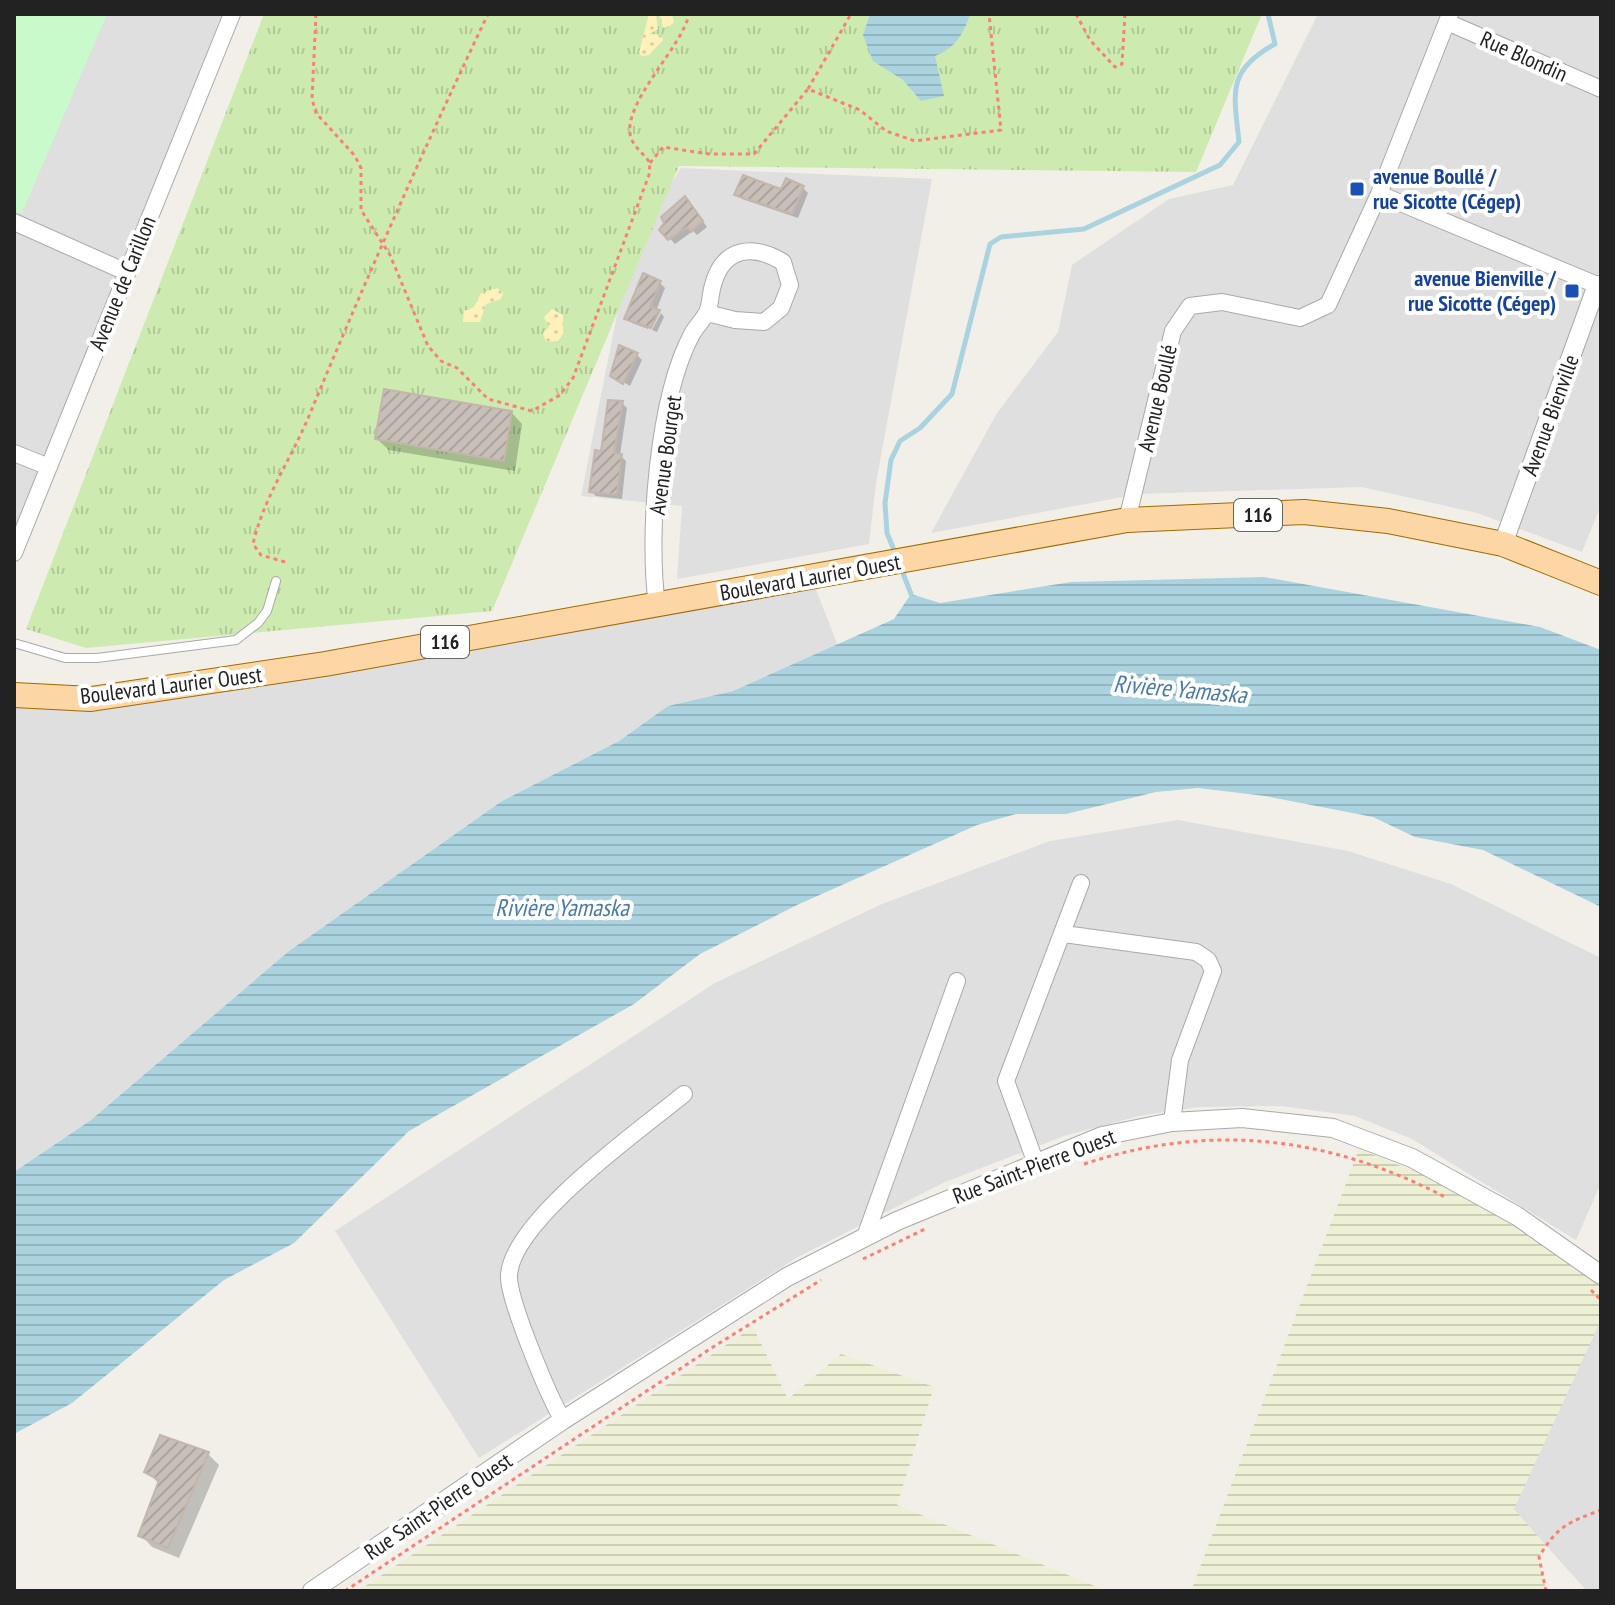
<svg xmlns="http://www.w3.org/2000/svg" width="1615" height="1605" font-family="'PT Sans Narrow',sans-serif">
  <style>
    .residential { fill: #e0dfdf }
    .farmland { fill: url(#farmland-rules) }
    .grass { fill: url(#grass-tufts) }
    .sand { fill: url(#sand-dots) }
    .park { fill: #c8facc }
    .water { fill: url(#water-rules) }
    .shadow { fill: #0003 }
    .lines { fill: none; stroke-linecap: round; stroke-linejoin: round }
    .stream { stroke: #aad3df; stroke-width: 5 }
    .building { fill: url(#building-hatch); stroke: #c4b6ab; stroke-width: 2 }
    .service-casing { stroke: #a9a9a9; stroke-width: 10 }
    .minor-casing { stroke: #a9a9a9; stroke-width: 18 }
    .tertiary-casing { stroke: #a9a9a9; stroke-width: 20 }
    .primary-casing { stroke: #a06b00; stroke-width: 26 }
    .path { stroke: #fa8072; stroke-width: 3; stroke-dasharray: 4 4; stroke-linecap: butt }
    .service { stroke: #fff; stroke-width: 8 }
    .minor { stroke: #fff; stroke-width: 16 }
    .tertiary { stroke: #fff; stroke-width: 18 }
    .primary { stroke: #fcd6a4; stroke-width: 24 }
    .transit-dot { fill: #1a4fb4; stroke: #fff; stroke-width: 3 }
    .labels { text-anchor: middle; dominant-baseline: central; stroke-width: 8; stroke-linejoin: round; paint-order: stroke }
    .shield { fill: #fff; stroke: #646464; stroke-width: 2 }
    .shield-label { font-size: 20px; font-weight: bold; fill: #222 }
    .street-label { font-size: 22px; fill: #222; stroke: #fff }
    .transit-label { font-size: 22px; font-weight: bold; fill: #164399; stroke: #fff; text-anchor: start }
    .water-label { font-size: 24px; font-style: italic; fill: #4a7aab; stroke: #fff }
  </style>
  <defs>
    <pattern id="farmland-rules" width="6" height="5" patternUnits="userSpaceOnUse" patternTransform="scale(2)"><rect width="6" height="5" fill="#eef0d5"/><path d="M0 2.5h6" fill="none" stroke="#ccceb7"/></pattern>
    <pattern id="grass-tufts" width="24" height="20" patternUnits="userSpaceOnUse" patternTransform="scale(2)"><rect width="24" height="20" fill="#cdebb0"/><path d="M3 7l-1-3M5 7V3M7 7l1-3M15 17l-1-3M17 17v-4M19 17l1-3" fill="none" stroke="#b0c997"/></pattern>
    <pattern id="sand-dots" width="8" height="8" patternUnits="userSpaceOnUse" patternTransform="scale(2)"><rect width="8" height="8" fill="#fff1ba"/><path d="M2 2h.1M6 6h.1" fill="none" stroke="#dacea0" stroke-width="1.8" stroke-linecap="round"/></pattern>
    <pattern id="water-rules" width="6" height="5" patternUnits="userSpaceOnUse" patternTransform="scale(2)"><rect width="6" height="5" fill="#aad3df"/><path d="M0 2.5h6" fill="none" stroke="#92b5bf"/></pattern>
    <pattern id="building-hatch" width="6" height="6" patternUnits="userSpaceOnUse" patternTransform="scale(2)"><rect width="6" height="6" fill="#c7bfb8"/><path d="M-1 1l2-2M0 6l6-6M5 7l2-2" fill="none" stroke="#aba49e"/></pattern>
  </defs>
  <rect width="100%" height="100%" fill="#f2efe9"/>
  <path class="residential" d="M14 14H235L14 548Z
    M1318 14H1601V505L1582 552 1477 513 1362 487 1139 494 931 533 997 413 1058 332 1072 265 1169 199 1233 185Z
    M681 168 932 179 876 483 869 544 677 579 682 506 581 496 629 254Z
    M813 582 838 646 733 691 668 706 619 741 502 801 289 951 91 1120 14 1172V687L253 682Z
    M1178 820 1348 851 1451 884 1601 958V1183L1576 1240 1412 1139 1355 1116 1281 1106 1199 1107 1139 1116 1064 1136 943 1183 798 1257 479 1458 335 1231 715 983 882 904 1050 841Z
    M1601 1312V1591H1587L1513 1509Z"/>
  <path class="farmland" d="M1359 1149 1445 1184 1581 1267 1601 1283V1320L1514 1509 1546 1546 1539 1557 1546 1591H1191Z
    M753 1327 788 1399 841 1354 934 1387 897 1505 1107 1591H358Z"/>
  <path class="grass" d="M264 14H1262L1196 172 679 166 492 611 86 648 26 629Z"/>
  <path class="sand" d="M649 14H672L674 22 668 28 663 27 660 16H656L658 29 649 34 661 35 663 40 649 55 642 56 639 53Z
    M497 288 503 292 501 299 486 304 480 322H463L464 311 474 307 481 293Z
    M552 309 563 315V334L558 341 546 342 543 333 549 327 544 317Z"/>
  <path class="park" d="M14 14H107L22 213 14 210Z"/>
  <path class="water" d="M870 14H970C964 34 954 49 935 56L944 96 921 101 903 80 873 61 863 35Z
    M1264 577 1540 627 1601 650V907L1483 850 1415 837 1373 817 1265 796 1198 788 1156 792 1066 814H1016L977 825 797 905 700 954 634 1004 409 1131 294 1243 224 1280 72 1403 14 1434V1172L91 1120 289 951 502 801 619 741 668 706 733 691 894 619 911 594 940 603 1071 582Z"/>
  <path class="shadow" d="M803 188 808 193 798 218 742 199 736 194Z
    M690 204 707 227 697 235 693 231 675 244 662 230Z
    M660 283 665 288 656 311 659 312 648 329 632 323 627 318Z
    M661 313 664 317 657 332 652 330Z
    M637 355 642 360 630 386 615 377Z
    M622 403 627 408 620 455 626 461 622 499 596 496 591 491Z
    M511 412 522 424 515 471 389 450 377 439Z
    M207 1453 219 1465 179 1558 152 1547 141 1535 158 1483 147 1471Z"/>
  <g class="lines">
    <path class="stream" d="M896 555 887 533 885 503 891 460 900 441 920 428 952 394 990 244 1001 237 1084 229 1220 165 1239 142C1234 93 1226 71 1275 44L1268 14
      M901 568 911 594"/>
  </g>
  <path class="building" d="M743 175 781 189 786 178 804 186 792 214 734 195Z
    M685 196 703 221 691 232 687 227 668 240 659 230 664 223 661 217Z
    M643 273 661 281 650 307 660 310 651 328 624 319Z
    M619 345 638 353 623 384 610 376Z
    M384 389 512 411 504 461 375 439Z
    M608 400 623 401 614 453 622 454 617 495 589 492 595 450 601 451Z
    M160 1435 209 1452 168 1548 138 1536 159 1480 144 1472Z"/>
  <g class="lines">
    <g class="service-casing">
      <path id="service" d="M14 643 65 658H97L236 640 258 623 267 611 276 581"/>
    </g>
    <g class="minor-casing">
      <path id="minor" d="M1447 22 1601 89
        M1379 194 1597 285
        M14 222 126 272
        M14 453 49 467
        M1127 520 1173 331 1190 306 1222 302 1300 318 1328 305 1379 194 1450 14
        M14 553 232 14
        M657 605C647 534 658 397 692 334 696 327 702 321 706 314 711 306 710 294 713 285 723 247 753 244 783 262L790 285 781 308 764 322 735 320 707 313
        M1064 934 1196 952 1208 960 1213 971 1180 1060 1172 1122
        M1035 1161 1006 1081 1081 883
        M865 1237 957 981
        M563 1420C549 1398 509 1301 509 1277 509 1222 643 1128 684 1094"/>
    </g>
    <g class="tertiary-casing">
      <path id="tertiary" d="M1503 544 1597 285 1601 287
        M312 1591 563 1420 787 1277 897 1221 1102 1136 1172 1122 1242 1118 1333 1128 1412 1158 1517 1216 1601 1275"/>
    </g>
    <g class="primary-casing">
      <path id="primary" d="M14 695 91 699 325 664 1127 520 1304 512 1388 521 1503 544 1601 583"/>
    </g>
    <path class="path" d="M316 14 312 99 316 113 355 156 361 168V210L390 255 428 346 441 361 457 368 488 399 532 411 560 395 573 378 649 175 650 163C644 154 635 148 631 138 620 105 682 48 689 14
      M1076 14 1090 40 1115 67 1122 64 1125 14
      M808 89 851 14
      M650 163 663 147 709 154H754L808 89 860 110 886 131 915 141 1001 130 989 14
      M285 562 261 555 253 544C263 499 291 459 309 416 365 281 425 146 488 14
      M1084 1164C1211 1122 1329 1136 1447 1198
      M863 1259 925 1229
      M1591 1290 1601 1300
      M345 1591 713 1347 821 1280
      M1546 1591 1539 1557C1557 1526 1569 1522 1601 1510"/>
    <use href="#service" class="service"/>
    <use href="#minor" class="minor"/>
    <use href="#tertiary" class="tertiary"/>
    <use href="#primary" class="primary"/>
  </g>
  <g class="transit-dot">
    <rect x="1349" y="181" width="16" height="16" rx="4"/>
    <rect x="1564" y="283" width="16" height="16" rx="4"/>
  </g>
  <g class="labels">
    <g class="shield">
      <rect x="1234" y="499" width="48" height="32" rx="6"/>
      <rect x="421" y="626" width="48" height="32" rx="6"/>
    </g>
    <g class="shield-label">
      <text x="1258" y="515">116</text>
      <text x="445" y="642">116</text>
    </g>
    <g class="street-label">
      <text transform="translate(1524 56) rotate(24)">Rue Blondin</text>
      <text transform="translate(122 283) rotate(-68)">Avenue de Carillon</text>
      <text transform="translate(1157 398) rotate(-77)">Avenue Boullé</text>
      <text transform="translate(1550 415) rotate(-70)">Avenue Bienville</text>
      <text transform="translate(665 455) rotate(-82)">Avenue Bourget</text>
      <text transform="translate(810 577) rotate(-10)">Boulevard Laurier Ouest</text>
      <text transform="translate(171 685) rotate(-7)">Boulevard Laurier Ouest</text>
      <text transform="translate(1034 1166) rotate(-21)">Rue Saint-Pierre Ouest</text>
      <text transform="translate(438 1506) rotate(-34)">Rue Saint-Pierre Ouest</text>
    </g>
    <g class="transit-label">
      <text x="1373" y="176">avenue Boullé /<tspan x="1373" dy="25">rue Sicotte (Cégep)</tspan></text>
      <text x="1556" y="278" text-anchor="end">avenue Bienville /<tspan x="1556" dy="25">rue Sicotte (Cégep)</tspan></text>
    </g>
    <g class="water-label">
      <text transform="translate(1180 689) rotate(5)">Rivière Yamaska</text>
      <text x="562" y="907">Rivière Yamaska</text>
    </g>
  </g>
  <rect width="1615" height="1605" fill="none" stroke="#222222" stroke-width="32"/>
</svg>
